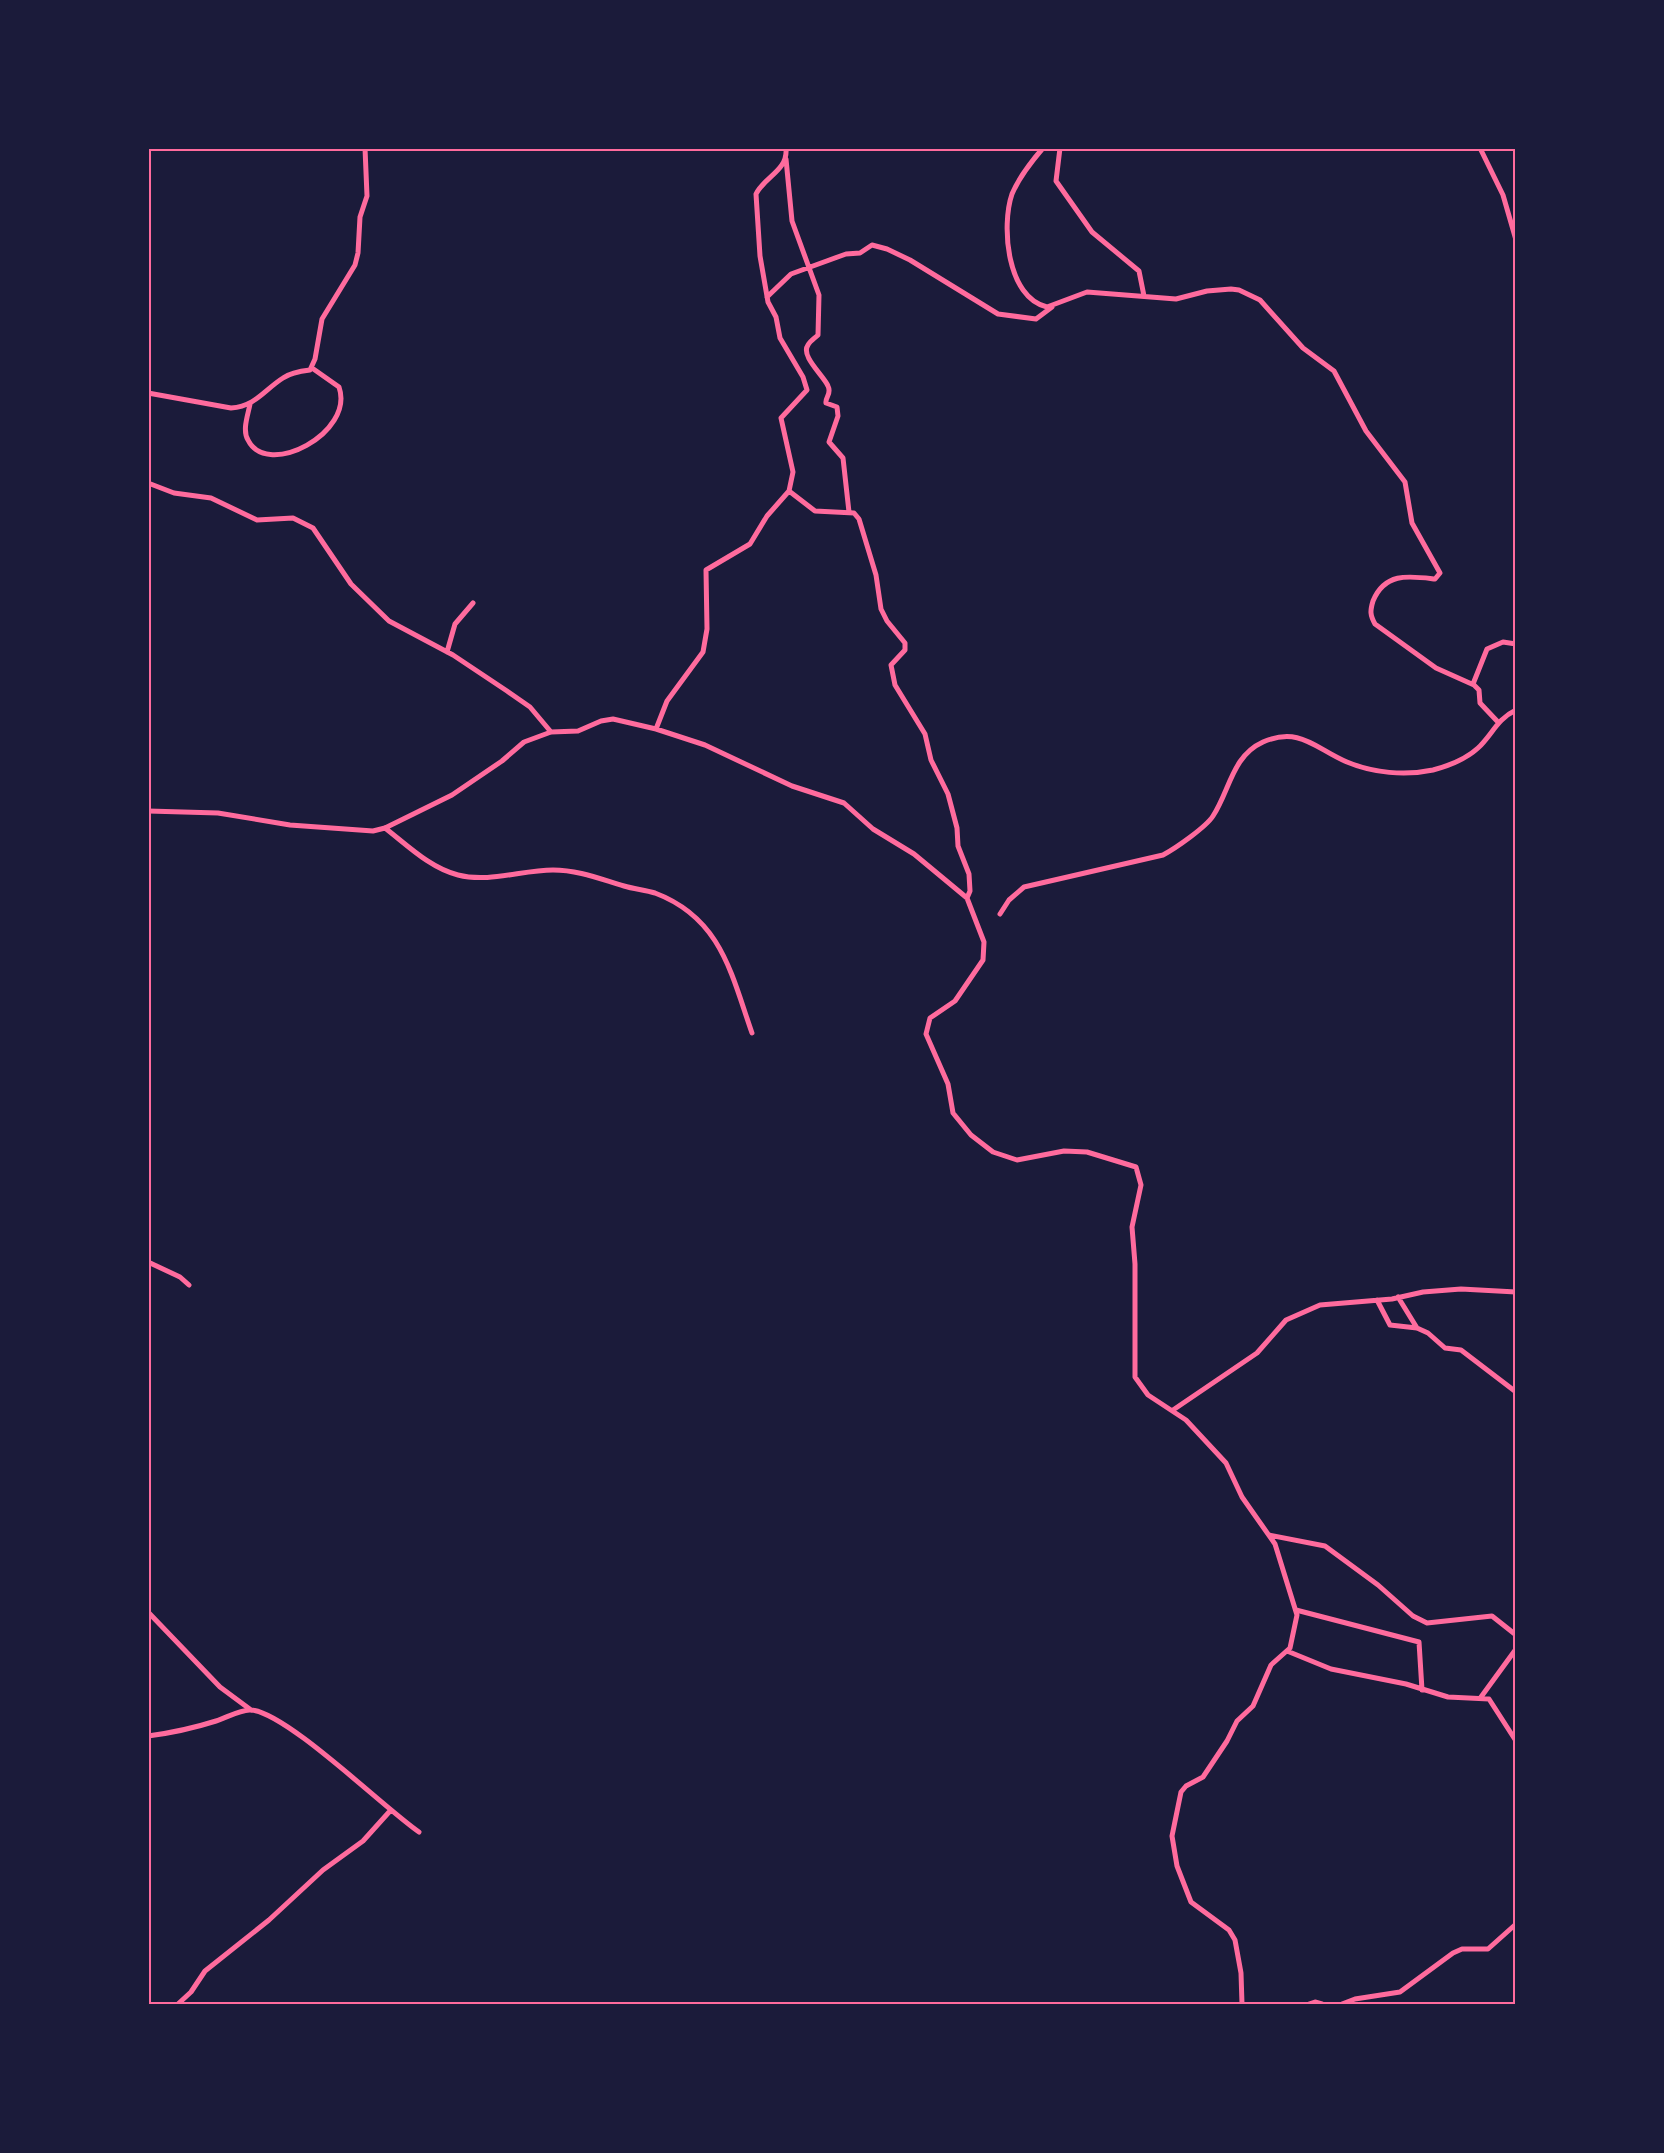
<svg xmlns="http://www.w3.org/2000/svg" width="1664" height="2153" font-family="Inter,sans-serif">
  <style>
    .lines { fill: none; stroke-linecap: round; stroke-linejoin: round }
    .minor { stroke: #ff6b9d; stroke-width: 5 }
    .neatline { fill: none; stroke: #ff6b9d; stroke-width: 2 }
  </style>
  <rect width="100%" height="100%" fill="#1b1b3a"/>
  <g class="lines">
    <path class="minor" d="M1043 148C1031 162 1019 177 1012 194 1001 226 1007 298 1047 307L1087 292 1176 299 1207 291 1231 289 1239 290 1260 300 1303 348 1334 371 1366 431 1405 482 1412 523 1440 573 1435 579C1409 576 1385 572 1373 601 1370 611 1370 615 1375 624L1436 668 1474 685 1479 690 1480 703 1497 721
      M1060 148 1056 181 1092 232 1139 271 1144 296
      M1480 148 1503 195 1516 240
      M786 159 792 221 819 295 818 335C815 338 810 341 808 345 800 356 824 376 828 386 832 394 825 397 826 403L837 407 838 416 829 442 843 458 849 512
      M767 297 791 274 846 254 860 253 872 245 887 249 910 260 998 314 1036 319 1052 307
      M148 393 231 408C256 406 264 390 283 378 290 373 301 371 310 370L315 359 322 319 355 265 358 253 360 217 367 196 365 148
      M250 404C248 415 242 430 248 440 267 479 355 433 339 387L312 368
      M148 483 174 493 211 498 257 520 293 518 313 528 351 584 389 621 453 655 507 691 530 707 551 732
      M789 491 815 511 854 513 859 519 876 575 881 609 887 621 905 643V650L891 665 895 685 925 734 931 760 948 794 957 828 958 846 969 874 970 891 967 898
      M447 652 455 624 473 603
      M1473 684 1487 649 1503 642 1516 644
      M656 729 667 701 703 652 707 629 706 570 750 544 767 516 789 491 793 472 781 418 807 390 803 377 780 338 776 317 768 302 760 256 756 194C765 176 788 171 786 148
      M148 811 218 813 290 825 373 831 385 828 452 795 502 761 524 742 551 732 578 731 601 721 613 719 656 729 705 745 792 786 844 803 873 829 914 854 967 898 984 942 983 960 955 1001 930 1018 926 1034 948 1084 953 1113 971 1135 993 1152 1017 1160 1064 1151 1087 1152 1136 1167 1141 1185 1132 1227 1135 1264V1377L1148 1395 1186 1420 1226 1463 1242 1497 1275 1544 1297 1615 1290 1648 1271 1665 1253 1706 1237 1721 1227 1741 1203 1777 1186 1786 1181 1792 1172 1836 1177 1866 1191 1902 1229 1930 1235 1940 1241 1973 1242 2004
      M385 828C407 845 430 868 458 875 489 883 522 870 553 870 578 870 600 879 624 886 634 889 645 890 655 893 721 918 731 973 752 1033
      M1000 914 1009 900 1024 887 1163 855C1176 848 1206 827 1213 816 1230 790 1232 756 1263 742 1300 726 1316 749 1347 762 1373 773 1405 776 1433 770 1448 766 1465 760 1478 748 1492 735 1497 719 1516 710
      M148 1262 180 1277 189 1285
      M1398 1297 1417 1328
      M1377 1300 1390 1325 1417 1328 1428 1333 1445 1348 1461 1350 1516 1392
      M1173 1410 1257 1353 1286 1320 1320 1305 1392 1299 1423 1292 1461 1289 1516 1292
      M1269 1535 1325 1546 1378 1585 1413 1616 1427 1623 1492 1616 1516 1635
      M1296 1610 1419 1642 1422 1690
      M148 1612 220 1687 251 1710
      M1287 1651 1331 1669 1406 1684 1448 1697 1489 1699 1516 1741
      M1481 1697 1516 1649
      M148 1736C171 1733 194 1728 216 1721 226 1718 241 1709 251 1710 286 1712 384 1808 419 1832
      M178 2004 191 1992 205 1971 269 1920 323 1870 363 1841 390 1811
      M1309 2004 1315 2002 1322 2004
      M1342 2004 1355 1999 1400 1992 1453 1953 1462 1949H1488L1516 1924"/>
  </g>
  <rect width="1664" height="2153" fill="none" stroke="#1b1b3a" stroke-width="300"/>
  <rect x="150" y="150" width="1364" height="1853" class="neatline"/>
</svg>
